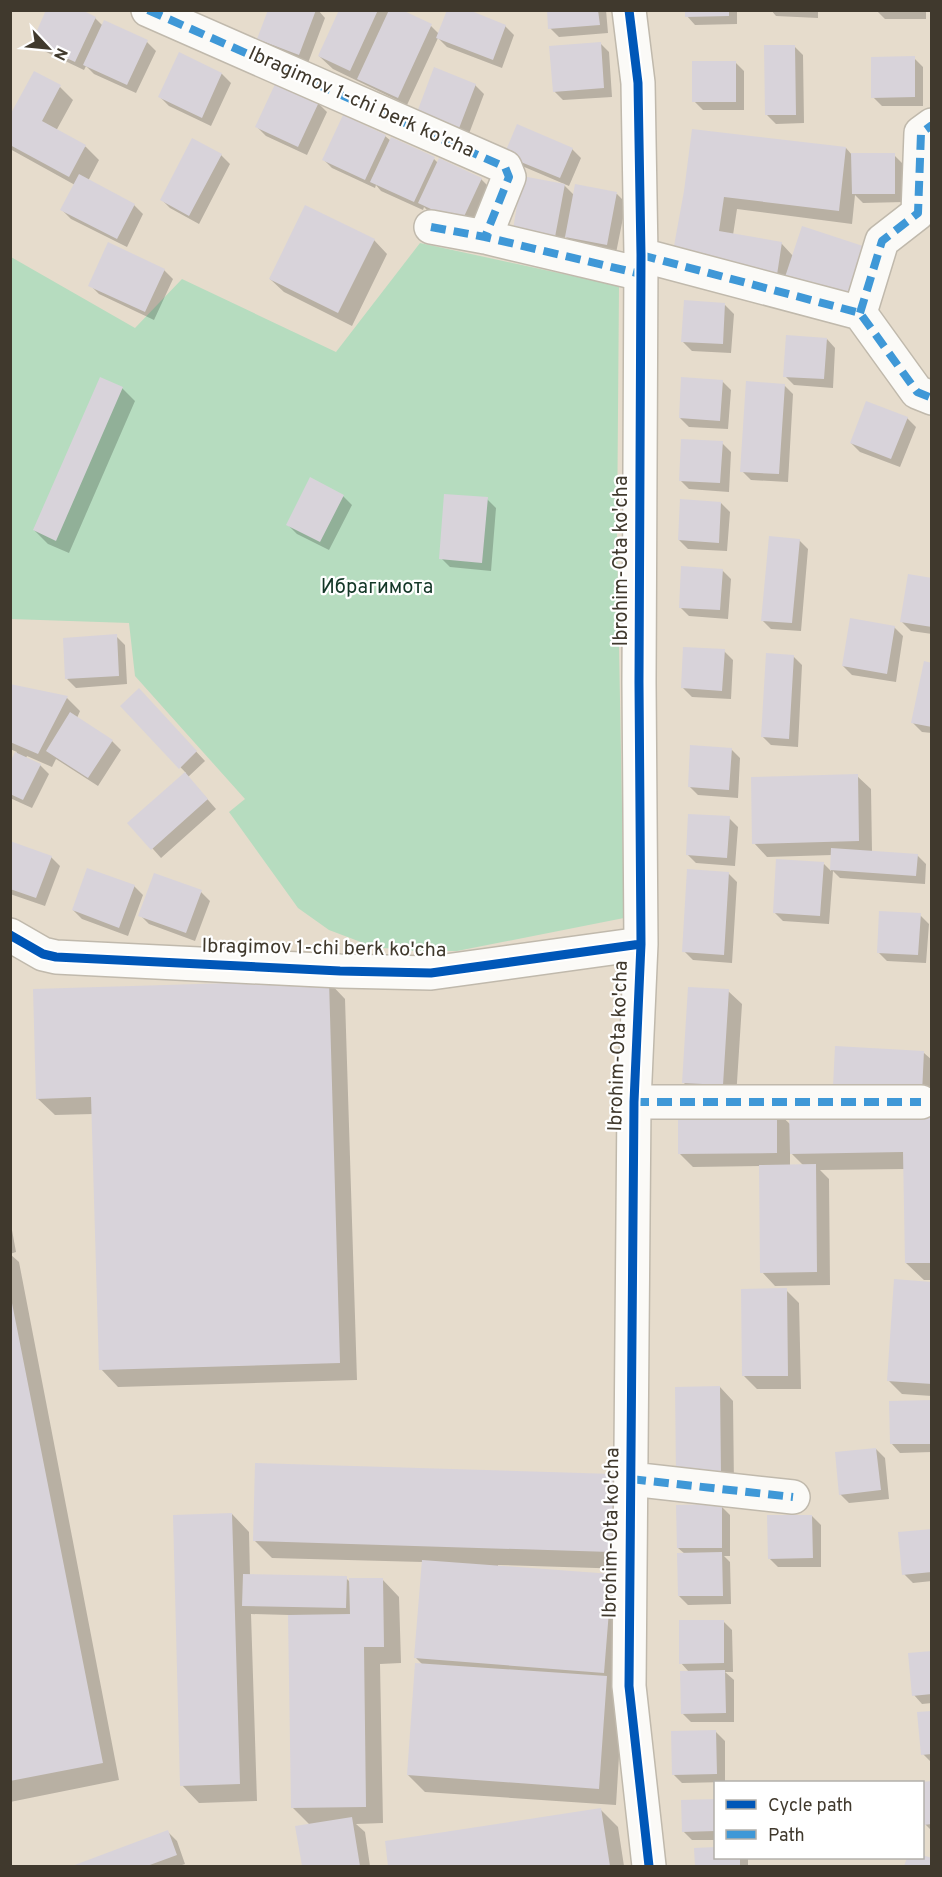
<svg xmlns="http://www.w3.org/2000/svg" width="942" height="1877" font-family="Overpass,sans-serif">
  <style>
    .green { fill: #b6dcbf }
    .shadow { fill: #0003; fill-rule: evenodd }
    .building { fill: #d8d3da }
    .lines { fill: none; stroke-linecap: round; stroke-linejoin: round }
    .street-casing { stroke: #c0b9ac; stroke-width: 36 }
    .street { stroke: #fbfaf7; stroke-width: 33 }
    .quiet { stroke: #3f98d7; stroke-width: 8; stroke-dasharray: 15 8; stroke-linecap: butt }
    .cycleway-casing { stroke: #fff; stroke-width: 13 }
    .cycleway { stroke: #0057b8; stroke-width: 9 }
    .labels { text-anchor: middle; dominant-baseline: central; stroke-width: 4.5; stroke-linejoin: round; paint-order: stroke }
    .street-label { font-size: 20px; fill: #40392d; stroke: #fff }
    .park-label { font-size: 20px; fill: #133727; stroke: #fff }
  </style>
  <rect width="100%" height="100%" fill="#e6dccc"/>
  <path class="green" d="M420 243 619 286 617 536 624 918 457 951H415L374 947 329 930 298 908 229 812 245 799 135 676 129 623 11 619V257L135 328 182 279 336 352Z"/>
  <path class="shadow" d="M270 10H318L325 18 308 63 268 47 259 38Z
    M341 10H398L431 26 439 34 505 26 514 35 502 68 447 47 438 38 407 105 333 69 319 56Z
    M548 10H606L608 33 559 37 550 28Z
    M686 10H737V24L695 25 687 16Z
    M771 10H818V18L776 16Z
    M876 10H926V19H885Z
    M95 18 103 26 147 42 156 51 136 93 94 74 86 66 84 70 42 50 33 41Z
    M600 43 609 52 612 97 563 100 554 91Z
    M794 46 803 55 804 123 776 124 767 115Z
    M180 54 222 74 231 83 211 126 169 106 160 97Z
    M914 58 923 67V106H882L873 97Z
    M735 62 744 71V110H703L694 101Z
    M475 85 484 94 467 139 426 123Z
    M60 87 73 100 56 131 86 147 99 160 88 181 134 205 143 214 127 247 71 219 62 210 75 185 10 149V119Z
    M318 103 327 112 307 155 266 136 257 127Z
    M385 136 391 141 434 159 438 163 439 160 481 179 490 188 471 231 428 211 424 207 423 210 381 191 376 185 375 188 332 168 323 159Z
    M846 148 852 155H894L903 164 904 202 863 203 855 195 852 224 737 209 733 235 781 243 793 256 865 312 687 270 686 191Z
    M572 149 581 158 569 186 515 163Z
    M221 155 230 164 199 224 170 208 161 199Z
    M564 185 574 195 617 194 626 203 616 253 575 246 565 236 564 245 514 228Z
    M374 240 387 254 352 326 284 292 270 279Z
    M164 270 173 279 154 320 99 294 90 285Z
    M725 305 734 314 731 353 692 351 683 342Z
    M827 339 835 348 833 388 794 385 785 376Z
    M722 381 731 390 728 429 689 427 680 418Z
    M784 385 793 394 788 482 751 480 742 471Z
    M122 388 135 401 69 553 48 544 34 530Z
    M907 418 916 427 900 467 860 452 851 443Z
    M722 443 731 452 729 492 689 489 680 480Z
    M343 496 352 505 329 550 297 534 288 525Z
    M487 499 496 508 491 571 450 567 441 558Z
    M721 503 730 512 727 551 688 549 679 540Z
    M799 540 808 549 801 631 771 629 762 620Z
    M722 570 731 579 728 619 689 616 680 607Z
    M932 579V634L911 631 902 622Z
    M894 627 903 636 896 682 852 675 843 666Z
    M116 636 125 645 127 684 76 688 67 679Z
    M724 651 733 660 731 699 692 697 683 688Z
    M793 656 802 665 798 747 771 745 762 736Z
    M932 664V733L922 732 913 723Z
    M10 686 67 698 80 711 77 718 112 741 121 750 98 786 56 759 52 767 27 756 26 758 40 765 49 774 32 808 10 798V765L17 752 10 749Z
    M147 699 205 761 188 777 216 809 161 858 130 823 186 773 122 706Z
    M731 749 740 758 738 798 698 795 689 786Z
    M857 776 871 789 872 852 917 855 926 864 925 884 840 878 833 871 829 924 783 921 774 912 824 864 831 871 832 855 767 857 754 843Z
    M729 818 738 827 735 866 696 863 687 854Z
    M10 842 51 857 60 866 45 906 10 894Z
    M728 873 737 882 732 963 693 960 684 951Z
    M134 886 143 895 128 936 82 919 73 910Z
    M201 892 210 901 195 941 149 924 140 915Z
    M920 915 929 924 926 963 887 961 878 952Z
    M328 981 345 999 357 1380 118 1387 101 1369 93 1114 55 1115 37 1098Z
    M728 991 742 1004 736 1098 697 1096 683 1082Z
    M924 1053 932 1060V1105L848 1100Z
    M932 1109V1280H924L906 1263 905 1169 820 1170 829 1179 830 1285 775 1286 762 1272 760 1166 693 1167 680 1154 776 1111 791 1125ZM790 1152 804 1166H790Z
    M10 1219 16 1252 10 1254Z
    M10 1254 19 1262 119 1780 10 1802Z
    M932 1283V1396L902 1394 889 1381Z
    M786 1290 799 1303 801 1389H757L744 1376Z
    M720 1387 733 1401 734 1487 691 1488Z
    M932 1401V1452L900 1453 892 1444Z
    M876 1449 885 1458 889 1499 849 1503 840 1494Z
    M613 1476 630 1493 628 1569 498 1565V1567L611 1576 629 1593 616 1805 425 1792 408 1775 423 1665 416 1658 423 1562 272 1558 254 1540Z
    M721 1506 730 1515V1556H724L730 1562 731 1604 688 1605 679 1596 685 1554 678 1548Z
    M232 1514 249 1532 250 1576 346 1578 351 1583 382 1579 399 1597 401 1663 380 1664 383 1823 356 1824 365 1832 370 1866H303L297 1827 310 1825 292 1807 289 1615 251 1614 257 1801 199 1803 182 1785Z
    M812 1516 821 1525V1567H778L769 1558Z
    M932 1530V1581L913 1583 904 1574Z
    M723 1621 732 1630 733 1672H725L734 1680V1722H691L682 1713 689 1672 681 1663Z
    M932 1652V1703L922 1704 914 1695Z
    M932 1712V1763L923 1754Z
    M716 1732 725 1741V1782L682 1783 673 1774Z
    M932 1783V1831L925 1824Z
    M716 1801V1840H692L683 1831Z
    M601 1810 618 1827 624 1866H390L386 1842Z
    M168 1832 177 1841 185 1864 179 1866H76Z
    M696 1849 716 1858H748V1866H696Z
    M909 1858 932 1860V1866H906Z"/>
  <path class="building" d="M46 10H82L96 17 75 62 32 42Z
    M268 10H316L299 55 257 39Z
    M339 10H378L350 71 318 56Z
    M389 10H402L432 24 398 98 357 79Z
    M447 10H469L506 25 493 60 436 38Z
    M547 10H598L600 25 548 29Z
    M685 10H729V16L685 17Z
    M104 20 148 40 127 85 83 65Z
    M601 42 604 88 553 92 549 46Z
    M764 45H795L796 115H765Z
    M179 52 222 73 202 118 158 97Z
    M915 56V97L871 98V57Z
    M692 61H736V102H692Z
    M434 67 476 84 458 131 416 115Z
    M34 71 61 85 42 121 86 145 69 177 10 145V115Z
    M276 82 319 102 298 147 255 127Z
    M343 115 386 135 365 180 322 160Z
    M517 124 573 148 560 178 504 155Z
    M692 129 846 147 839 211 724 197 719 231 782 242 777 275 672 257 684 191Z
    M391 137 435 157 414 202 370 182Z
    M192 138 222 154 189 216 160 200Z
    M851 153H895V194H852Z
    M439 158 482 178 461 223 418 203Z
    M79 174 135 204 117 239 60 210Z
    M522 176 565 184 555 237 513 229Z
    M575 184 617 192 607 245 565 237Z
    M305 205 375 239 338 313 269 279Z
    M802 226 869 248 852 299 785 277Z
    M108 242 165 269 145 312 88 286Z
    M684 300 725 303 723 344 681 342Z
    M786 335 827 338 824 379 783 377Z
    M100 377 123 387 56 541 33 530Z
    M681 377 723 380 720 421 679 418Z
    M746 381 785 384 779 474 740 472Z
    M866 401 908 417 891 459 850 443Z
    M681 439 723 441 720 483 679 481Z
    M310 477 344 495 320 542 286 525Z
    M444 494 488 497 482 563 439 559Z
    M680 499 721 502 719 543 678 540Z
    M769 536 800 539 792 623 761 621Z
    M681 566 723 569 720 610 679 608Z
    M908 574 932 578V627L900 622Z
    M850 618 895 626 887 674 842 666Z
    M117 634 119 676 65 679 63 638Z
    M683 647 725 649 722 691 681 688Z
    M766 653 794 655 789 739 761 737Z
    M924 661 932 663V727L911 723Z
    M10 684 68 696 38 754 10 742Z
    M139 688 197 751 179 769 120 706Z
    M70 712 113 740 88 778 46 751Z
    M690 745 732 748 729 790 688 787Z
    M15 752 41 764 23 800 10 794V762Z
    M185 772 208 799 151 850 127 823Z
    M858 774 859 841 752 844 751 777Z
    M688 814 730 816 727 858 686 855Z
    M10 841 52 856 36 898 10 889Z
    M831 848 918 854 916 876 830 870Z
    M776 859 824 862 820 916 773 913Z
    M87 868 135 885 119 928 72 910Z
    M687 869 729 872 724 955 682 952Z
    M154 873 202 890 186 933 138 916Z
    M879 911 921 913 918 955 877 953Z
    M329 980 340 1363 99 1370 91 1097 36 1099 33 989Z
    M688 987 729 989 723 1085 682 1083Z
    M835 1046 924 1051 922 1093 833 1087Z
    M932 1108V1263H905L903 1152 790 1154 789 1110Z
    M777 1109V1153L678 1154V1111Z
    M816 1164 817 1272 760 1273 759 1165Z
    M894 1279 932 1282V1384L887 1381Z
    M787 1288 788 1376H742L741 1289Z
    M10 1293 103 1763 10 1781Z
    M720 1386 721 1474 676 1475 675 1387Z
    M932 1400V1444H890L889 1401Z
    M876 1448 881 1490 839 1495 835 1452Z
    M255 1463 614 1474 611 1552 253 1541Z
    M722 1504V1548H677L676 1505Z
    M232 1513 240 1784 180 1786 173 1515Z
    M767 1515H812L813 1558 768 1559Z
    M932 1529V1572L902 1575 898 1532Z
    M722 1552 723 1596H678L677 1553Z
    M422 1560 612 1574 604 1673 414 1658Z
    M243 1574 347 1576 346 1608 242 1606Z
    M349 1578H383L384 1647H364L366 1807 291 1808 288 1615 350 1614Z
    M679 1620H724V1663L679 1664Z
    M932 1651V1694L912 1696 908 1653Z
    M415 1663 607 1676 599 1789 407 1775Z
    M725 1670 726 1713 681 1714 680 1671Z
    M932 1711V1754L921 1755 917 1712Z
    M716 1730 717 1774 672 1775 671 1731Z
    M932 1781V1824L923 1825 922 1782Z
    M716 1799V1831L682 1832 681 1800Z
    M601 1808 610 1866H388L385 1841Z
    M352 1817 360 1866H302L295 1826Z
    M168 1830 177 1855 147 1866H72Z
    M716 1847V1858H740V1866H695L694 1848Z
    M922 1855 932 1858V1866H904L907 1858H922Z"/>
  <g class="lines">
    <g class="street-casing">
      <path id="street" d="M148 10 505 167 509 177 485 237
        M629 10 638 83 641 255 639 682 641 944 634 1102 629 1686 649 1866
        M431 227 485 237 641 274
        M641 255 860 313 917 392 932 398
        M860 313 882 241 918 213 921 133 932 125
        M10 935 43 954 56 957 340 971 431 973 641 944
        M634 1102H921
        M631 1479 793 1497"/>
    </g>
    <use href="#street" class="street"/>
    <path class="quiet" d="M148 10 505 167 509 177 485 237
      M431 227 485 237 641 274
      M641 255 860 313 917 392 932 398
      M860 313 882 241 918 213 921 133 932 125
      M634 1102H921
      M631 1479 793 1497"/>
    <g class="cycleway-casing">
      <path id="cycleway" d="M629 10 638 83 641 255 639 682 641 944 634 1102 629 1686 649 1866
        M10 935 43 954 56 957 340 971 431 973 641 944"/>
    </g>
    <use href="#cycleway" class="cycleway"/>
  </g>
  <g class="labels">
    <g class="street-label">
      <text transform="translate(361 103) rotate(24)">Ibragimov 1-chi berk ko'cha</text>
      <text transform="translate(622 561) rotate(-90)">Ibrohim-Ota ko'cha</text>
      <text transform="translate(324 949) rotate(1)">Ibragimov 1-chi berk ko'cha</text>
      <text transform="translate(619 1046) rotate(-88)">Ibrohim-Ota ko'cha</text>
      <text transform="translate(612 1533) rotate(-89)">Ibrohim-Ota ko'cha</text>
    </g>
    <g class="park-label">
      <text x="377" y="588">Ибрагимота</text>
    </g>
  </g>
  <rect width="942" height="1877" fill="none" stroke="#40392d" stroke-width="24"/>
  <rect x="714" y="1781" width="210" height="78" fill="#ffffff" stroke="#b3b0ab" stroke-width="1.5"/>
  <rect x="726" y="1800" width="30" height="9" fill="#0057b8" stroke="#b3b0ab" stroke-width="1.5"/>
  <text x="768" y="1811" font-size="18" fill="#40392d">Cycle path</text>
  <rect x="726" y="1830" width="30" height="9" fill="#3f98d7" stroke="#b3b0ab" stroke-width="1.5"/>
  <text x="768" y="1841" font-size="18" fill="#40392d">Path</text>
  <g transform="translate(48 48) rotate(116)" stroke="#ffffff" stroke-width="4.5" paint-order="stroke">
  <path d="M0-4.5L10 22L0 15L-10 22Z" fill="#40392d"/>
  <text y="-9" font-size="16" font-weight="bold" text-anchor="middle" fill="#40392d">N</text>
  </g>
</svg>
